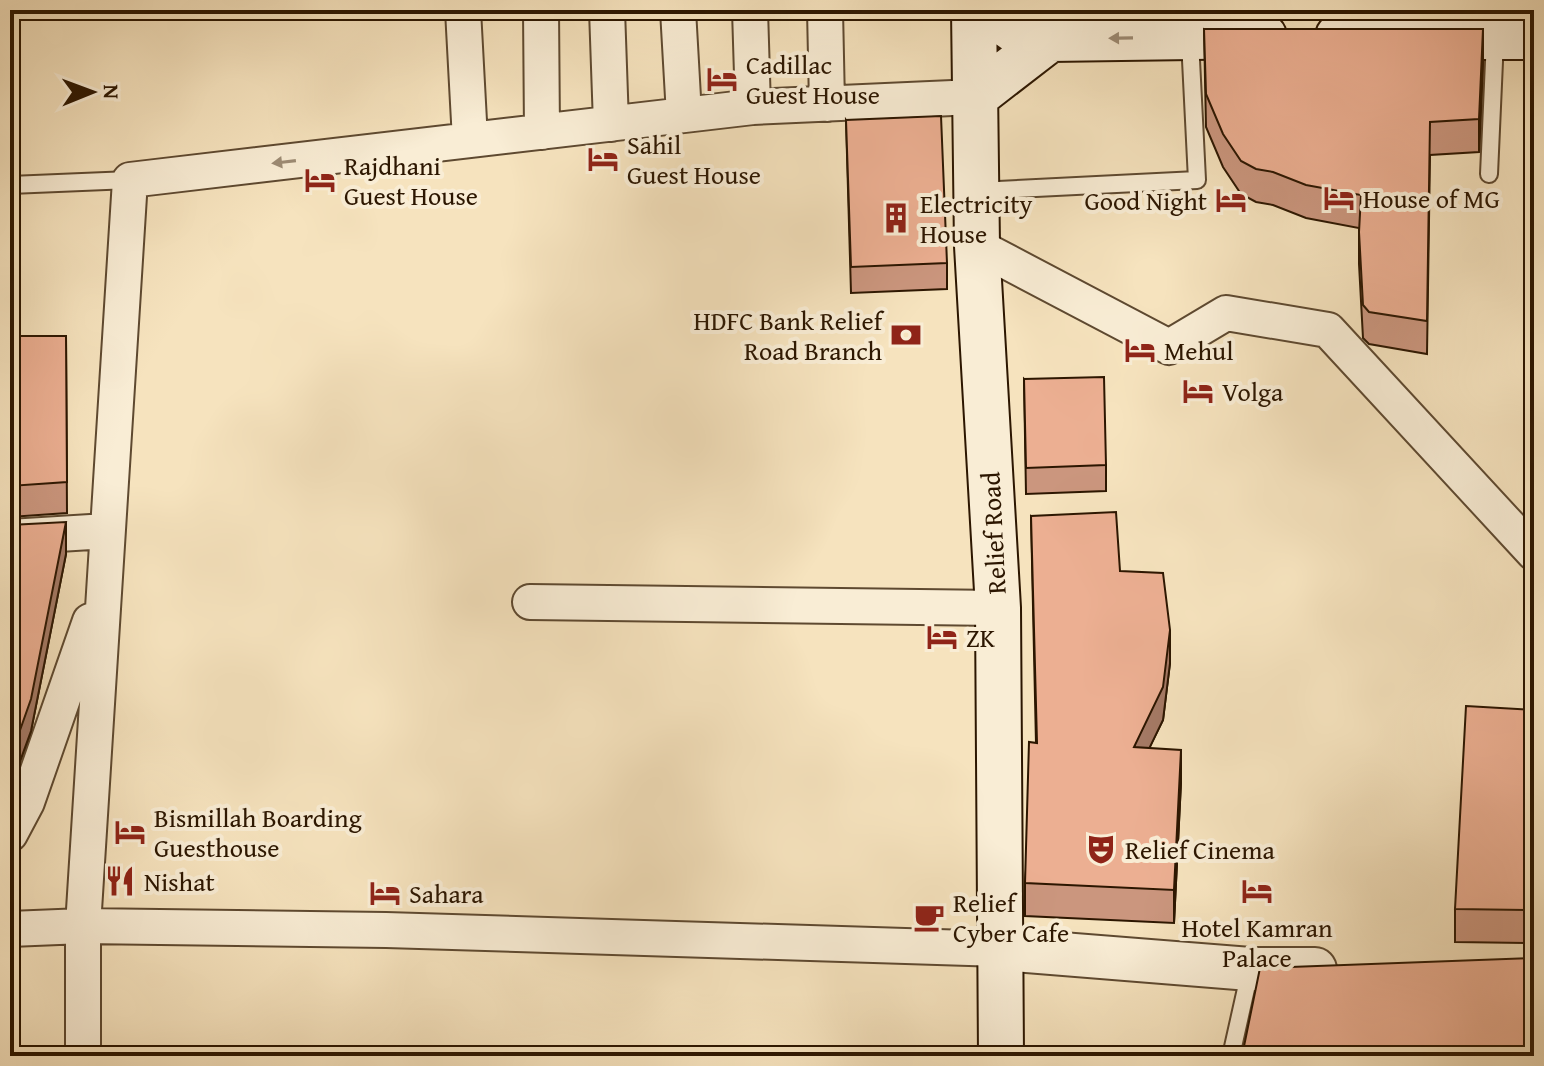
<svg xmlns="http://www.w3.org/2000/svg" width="1544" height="1066" font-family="'Gentium Book Plus',serif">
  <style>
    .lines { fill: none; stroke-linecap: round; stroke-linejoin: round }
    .service-casing { stroke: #5e4930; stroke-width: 20 }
    .minor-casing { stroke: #5e4930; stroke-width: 38 }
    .tertiary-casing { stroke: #5e4930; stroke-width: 46 }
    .secondary-casing { stroke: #2c1600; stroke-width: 48 }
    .service { stroke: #f9edd5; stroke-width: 16 }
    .minor { stroke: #f9edd5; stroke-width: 34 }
    .tertiary { stroke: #f9edd5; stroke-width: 42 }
    .secondary { stroke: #f9edd5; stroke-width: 44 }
    .wall { fill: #cb967e; stroke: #2c1600; stroke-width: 2 }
    .shaded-wall { fill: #a57a66; stroke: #2c1600; stroke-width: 2 }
    .building { fill: #ecaf92; stroke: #2c1600; stroke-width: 2 }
    .oneway { fill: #9d8c75 }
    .labels { text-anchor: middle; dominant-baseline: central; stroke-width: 8; stroke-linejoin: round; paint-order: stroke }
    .poi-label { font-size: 26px; fill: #2c1600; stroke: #f9edd5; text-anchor: start }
    .street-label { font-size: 26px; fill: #2c1600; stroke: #f9edd5 }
  </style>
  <rect width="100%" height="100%" fill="#f6e3be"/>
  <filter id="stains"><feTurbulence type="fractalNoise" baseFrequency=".0025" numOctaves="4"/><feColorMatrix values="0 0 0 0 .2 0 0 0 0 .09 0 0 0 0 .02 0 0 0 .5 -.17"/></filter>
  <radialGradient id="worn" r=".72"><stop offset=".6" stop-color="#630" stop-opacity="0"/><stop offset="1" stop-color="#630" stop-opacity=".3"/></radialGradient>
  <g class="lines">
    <g class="service-casing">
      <path id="service" d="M1489 174 1495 39
        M10 185 130 180
        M978 191 1197 180 1190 40
        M1231 1056 1250 971"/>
    </g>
    <g class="minor-casing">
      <path id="minor" d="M463 10 470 140
        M541 10 542 132
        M607 10 611 124
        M678 10 684 115
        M750 10 753 107
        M825 10 827 104
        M977 246 1169 347 1226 313 1328 330 1534 553
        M10 537 107 531
        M530 602 998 608
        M10 834 27 802 90 621
        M10 929 83 926 386 930 1001 949
        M83 1056V926L130 180 753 107 975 97"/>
    </g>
    <g class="tertiary-casing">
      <path id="tertiary" d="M1001 949 1250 969H1315"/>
    </g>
    <g class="secondary-casing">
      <path id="secondary" d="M974 10 977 246 998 608 1001 1056
        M993 10 1003 22 1014 30 1050 39 1264 36
        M1338 36 1375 24 1398 10
        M1424 37H1534
        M975 97 1050 39"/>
    </g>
    <use href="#service" class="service"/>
    <use href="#minor" class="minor"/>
    <use href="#tertiary" class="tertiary"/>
    <use href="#secondary" class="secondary"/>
  </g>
  <path class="wall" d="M1204 29 1483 62 1479 152 1430 155 1427 354 1369 344 1363 338 1359 264V228L1306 218 1273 205 1256 202 1241 194 1223 167 1206 127Z
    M846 120 947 263V289L851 293Z
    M10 336H66L67 513 10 517Z
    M1024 379 1106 465V491L1026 494Z
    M1031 516 1120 571 1170 663 1163 720 1149 748 1181 782 1174 923 1025 916V883L1036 743Z
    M10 525 66 554 31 731 19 764H10Z
    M1534 710V943L1455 942V909Z"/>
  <path class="shaded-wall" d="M1483 29V62L1479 152V119Z
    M66 522V554L31 731 19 764V733Z
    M1170 630V663L1163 720 1134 780V747Z
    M1181 750V782L1174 923V890Z"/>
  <path class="building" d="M1204 29H1483L1479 119 1430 122 1427 321 1369 312 1363 305 1359 232 1361 195 1306 185 1273 172 1256 169 1241 161 1223 134 1206 94Z
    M941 116 947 263 851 267 846 120Z
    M10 336H66L67 482 10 486Z
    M1104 377 1106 465 1026 468 1024 379Z
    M1116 512 1120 571 1163 573 1170 630 1163 687 1134 747 1181 750 1174 890 1025 883 1029 742 1037 743 1031 516Z
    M66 522 31 699 19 733H10V525Z
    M1466 706 1534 710V910L1455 909Z
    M1534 958V1056H1242L1260 968Z"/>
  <defs><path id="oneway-solid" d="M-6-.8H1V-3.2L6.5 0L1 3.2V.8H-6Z" transform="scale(2)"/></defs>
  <g class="oneway">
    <use href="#oneway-solid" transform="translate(1121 38) rotate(179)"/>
    <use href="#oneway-solid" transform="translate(284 162) rotate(173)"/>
  </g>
  <defs>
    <g id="hotel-bare" transform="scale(2.4)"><path d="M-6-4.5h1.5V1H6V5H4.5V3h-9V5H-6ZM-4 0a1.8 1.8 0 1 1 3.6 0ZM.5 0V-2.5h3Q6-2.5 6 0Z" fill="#8f2418" stroke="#f9edd5" stroke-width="2.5" paint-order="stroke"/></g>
    <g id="building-bare" transform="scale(2.4)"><path d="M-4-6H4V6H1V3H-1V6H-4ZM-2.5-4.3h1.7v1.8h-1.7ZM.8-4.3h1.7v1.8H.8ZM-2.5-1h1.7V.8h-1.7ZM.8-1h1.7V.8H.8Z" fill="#8f2418" stroke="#f9edd5" stroke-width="2.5" paint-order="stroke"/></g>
    <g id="bank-bare" transform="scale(2.4)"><path d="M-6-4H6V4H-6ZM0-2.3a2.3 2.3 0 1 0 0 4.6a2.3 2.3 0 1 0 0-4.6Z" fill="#8f2418" stroke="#f9edd5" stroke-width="2.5" paint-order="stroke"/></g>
    <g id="theatre-bare" transform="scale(2.4)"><path d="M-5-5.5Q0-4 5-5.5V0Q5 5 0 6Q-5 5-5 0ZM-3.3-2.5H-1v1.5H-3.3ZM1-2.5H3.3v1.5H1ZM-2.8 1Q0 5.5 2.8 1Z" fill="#8f2418" stroke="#f9edd5" stroke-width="2.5" paint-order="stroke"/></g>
    <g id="restaurant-bare" transform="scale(2.4)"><path d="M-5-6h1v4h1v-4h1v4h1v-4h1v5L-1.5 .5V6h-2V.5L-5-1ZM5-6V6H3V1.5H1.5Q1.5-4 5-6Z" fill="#8f2418" stroke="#f9edd5" stroke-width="2.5" paint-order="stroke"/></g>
    <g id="cafe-bare" transform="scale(2.4)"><path d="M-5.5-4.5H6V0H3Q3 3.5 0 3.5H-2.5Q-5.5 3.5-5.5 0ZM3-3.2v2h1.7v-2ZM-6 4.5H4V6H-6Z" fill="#8f2418" stroke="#f9edd5" stroke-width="2.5" paint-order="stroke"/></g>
  </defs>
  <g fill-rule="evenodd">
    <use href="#hotel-bare" x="722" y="79"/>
    <use href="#hotel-bare" x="603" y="159"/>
    <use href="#hotel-bare" x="320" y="180"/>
    <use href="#hotel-bare" x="1339" y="198"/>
    <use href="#hotel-bare" x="1231" y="200"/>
    <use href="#building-bare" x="896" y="218"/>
    <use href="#bank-bare" x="906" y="335"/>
    <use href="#hotel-bare" x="1140" y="350"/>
    <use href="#hotel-bare" x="1198" y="391"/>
    <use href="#hotel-bare" x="942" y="637"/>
    <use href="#hotel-bare" x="130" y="832"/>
    <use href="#theatre-bare" x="1101" y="849"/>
    <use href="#restaurant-bare" x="120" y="881"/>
    <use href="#hotel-bare" x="1257" y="891"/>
    <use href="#hotel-bare" x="385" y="893"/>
    <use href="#cafe-bare" x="929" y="917"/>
  </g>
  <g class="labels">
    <g class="poi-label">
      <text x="746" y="64">Cadillac<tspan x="746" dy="30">Guest House</tspan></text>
      <text x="627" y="144">Sahil<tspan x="627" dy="30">Guest House</tspan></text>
      <text x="344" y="165">Rajdhani<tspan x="344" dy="30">Guest House</tspan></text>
      <text x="1363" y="198">House of MG</text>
      <text x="1207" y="200" text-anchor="end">Good Night</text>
      <text x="920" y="203">Electricity<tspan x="920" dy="30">House</tspan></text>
      <text x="882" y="320" text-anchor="end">HDFC Bank Relief<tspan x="882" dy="30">Road Branch</tspan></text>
      <text x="1164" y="350">Mehul</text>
      <text x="1222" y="391">Volga</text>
      <text x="966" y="637">ZK</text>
      <text x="154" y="817">Bismillah Boarding<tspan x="154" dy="30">Guesthouse</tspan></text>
      <text x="1125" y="849">Relief Cinema</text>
      <text x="144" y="881">Nishat</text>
      <text x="409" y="893">Sahara</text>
      <text x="953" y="902">Relief<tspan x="953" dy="30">Cyber Cafe</tspan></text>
      <text x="1257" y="927" text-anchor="middle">Hotel Kamran<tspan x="1257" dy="30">Palace</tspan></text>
    </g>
    <g class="street-label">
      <text transform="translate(993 533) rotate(-93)">Relief Road</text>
    </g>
  </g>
  <rect width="1544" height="1066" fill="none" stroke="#f6e3be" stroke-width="40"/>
  <rect x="12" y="12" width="1520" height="1042" fill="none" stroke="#2c1600" stroke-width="4"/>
  <rect x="20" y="20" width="1504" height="1026" fill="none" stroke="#2c1600" stroke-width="2"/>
  <g transform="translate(92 92) rotate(89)" stroke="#f9edd5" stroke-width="6" paint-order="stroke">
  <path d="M0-6L14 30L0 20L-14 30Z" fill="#2c1600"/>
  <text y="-12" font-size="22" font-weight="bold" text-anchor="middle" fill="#2c1600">N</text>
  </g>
  <rect width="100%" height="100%" filter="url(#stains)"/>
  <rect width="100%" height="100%" fill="url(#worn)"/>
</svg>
